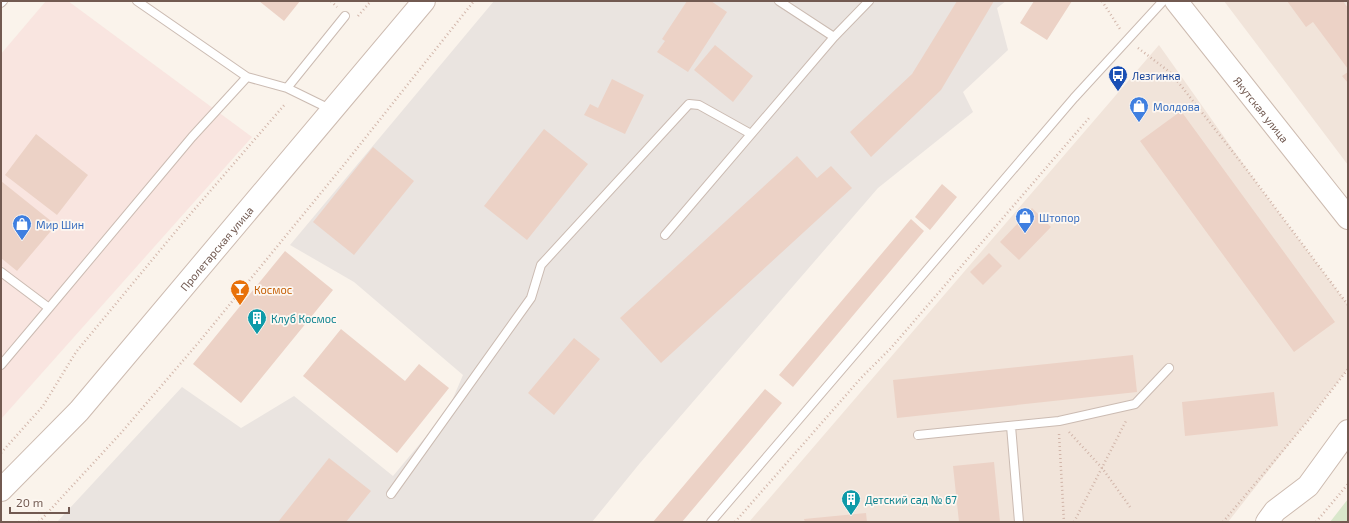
<svg xmlns="http://www.w3.org/2000/svg" width="1349" height="523" font-family="'Exo 2',sans-serif">
  <style>
    .residential { fill: #f1e4da }
    .commercial { fill: #f9e5e0 }
    .industrial { fill: #eae4e0 }
    .green { fill: #d9e7cb }
    .building { fill: #ecd2c6 }
    .lines { fill: none; stroke-linecap: round; stroke-linejoin: round }
    .lane-casing { stroke: #cbbbb2; stroke-width: 10 }
    .secondary-casing { stroke: #cdbbb0; stroke-width: 24 }
    .path { stroke: #d1b5a9; stroke-width: 2.5; stroke-dasharray: 1 3; stroke-linecap: butt }
    .lane { stroke: #fff; stroke-width: 8 }
    .secondary { stroke: #fff; stroke-width: 22 }
    .labels { text-anchor: middle; dominant-baseline: central; stroke-width: 3.5; stroke-linejoin: round; paint-order: stroke }
    .transit-label { font-size: 11px; fill: #164399; stroke: #fdf7f1; text-anchor: start }
    .shop-label { font-size: 11px; fill: #366cbe; stroke: #fdf7f1; text-anchor: start }
    .street-label { font-size: 11px; fill: #725a51; stroke: #fdf7f1 }
    .food-label { font-size: 11px; fill: #c56008; stroke: #fdf7f1; text-anchor: start }
    .culture-label { font-size: 11px; fill: #0d838f; stroke: #fdf7f1; text-anchor: start }
  </style>
  <rect width="100%" height="100%" fill="#faf3eb"/>
  <path class="residential" d="M1224 1H1348V165Z
    M1159 45 1263 192 1348 305V369L1228 522H749Z"/>
  <path class="commercial" d="M46 1H68L252 137 1 419V54Z"/>
  <path class="industrial" d="M494 1H1006L997 8 1008 50 963 92 973 112 878 188 640 463 592 522H57L182 387 241 428 294 396 393 476 448 410 463 375 354 282 290 245Z"/>
  <path class="green" d="M1348 499V522H1330Z"/>
  <path class="building" d="M259 1H300L284 21Z
    M687 1H711L727 12 688 72 657 52 665 41 662 39Z
    M957 1H994L941 90 871 157 850 132 912 74Z
    M1034 1H1072L1047 40 1020 23Z
    M1287 1H1343L1348 8V69L1313 22 1306 27Z
    M715 45 753 76 733 102 694 70Z
    M1348 72V83L1342 76Z
    M612 79 644 95 625 134 584 115 590 104 598 108Z
    M1181 111 1335 322 1294 352 1140 141Z
    M544 129 588 164 527 240 484 206Z
    M36 134 88 175 57 215 5 175Z
    M373 147 414 181 354 255 313 222Z
    M797 156 817 178 831 166 852 188 661 363 620 318Z
    M1 181 56 225 17 271 1 258Z
    M942 184 957 197 930 230 915 217Z
    M1032 208 1051 227 1019 260 1000 242Z
    M911 219 924 231 793 387 779 375Z
    M285 251 333 290 241 403 193 364Z
    M989 253 1002 266 983 285 970 272Z
    M341 329 405 381 419 364 449 388 397 453 303 376Z
    M574 338 600 359 554 415 528 393Z
    M1133 355 1137 392 897 418 893 380Z
    M765 389 782 403 682 522H653Z
    M1274 392 1278 426 1185 436 1182 402Z
    M329 458 371 491 346 522H278Z
    M994 462 1000 522H959L953 466Z
    M866 513 867 522H805L804 519Z"/>
  <g class="lines">
    <g class="lane-casing">
      <path id="lane" d="M137 1 247 77 287 88 332 110
        M779 1 834 37 869 1
        M1 3 3 1
        M287 88 345 16
        M665 235 834 37
        M1 272 49 308 192 137 247 77
        M1 365 49 308
        M1011 426 1019 522
        M918 435 1059 421 1135 404 1169 368
        M391 494 531 298 541 265 689 104 699 105 751 134
        M711 522 1074 98 1163 1"/>
    </g>
    <g class="secondary-casing">
      <g id="secondary">
        <path id="s1" d="M1176 1 1348 218"/>
        <path id="s2" d="M1 490 79 411 424 1"/>
        <path d="M1267 522 1275 511 1308 486 1348 431"/>
      </g>
    </g>
    <path class="path" d="M331 1 337 7
      M1102 1 1120 29
      M358 16 371 1
      M1138 48 1171 73 1247 170 1348 305
      M1069 432 1102 468 1130 507
      M1059 434 1064 522
      M1 453 43 406 76 352 181 225 286 103
      M39 522 121 433 199 342 343 166 474 1
      M735 522 861 378 891 348 1089 118
      M1074 522 1127 419
      M1223 522 1307 422 1348 369
      M1316 522 1348 484"/>
    <use href="#lane" class="lane"/>
    <use href="#secondary" class="secondary"/>
  </g>
  <defs>
    <g id="bus-pin" transform="scale(1)"><path d="M0 17L-7.5 6A9.5 9.5 0 1 1 7.5 6Z" fill="#1a4fb4" stroke="#fdf7f1"/><path d="M-5-6H5V4H4V6H2V4H-2V6H-4V4H-5ZM-3.5-4V0h7V-4ZM-3.5 1.2v1.5H-2V1.2ZM2 1.2v1.5H3.5V1.2Z" fill="#fff"/></g>
    <g id="shop-pin" transform="scale(1)"><path d="M0 17L-7.5 6A9.5 9.5 0 1 1 7.5 6Z" fill="#3f7fe0" stroke="#fdf7f1"/><path d="M-5-2.5h2.3a2.7 3.5 0 0 1 5.4 0H5L5.5 6h-11ZM-1.5-2.5h3a1.5 2.3 0 0 0-3 0Z" fill="#fff"/></g>
    <g id="bar-pin" transform="scale(1)"><path d="M0 17L-7.5 6A9.5 9.5 0 1 1 7.5 6Z" fill="#e8710a" stroke="#fdf7f1"/><path d="M-6-5H6L.8 .8V4.5H3.5V6h-7V4.5H-.8V.8Z" fill="#fff"/></g>
    <g id="building-pin" transform="scale(1)"><path d="M0 17L-7.5 6A9.5 9.5 0 1 1 7.5 6Z" fill="#0f9aa8" stroke="#fdf7f1"/><path d="M-4-6H4V6H1V3H-1V6H-4ZM-2.5-4.3h1.7v1.8h-1.7ZM.8-4.3h1.7v1.8H.8ZM-2.5-1h1.7V.8h-1.7ZM.8-1h1.7V.8H.8Z" fill="#fff"/></g>
  </defs>
  <g fill-rule="evenodd">
    <use href="#bus-pin" x="1118" y="75"/>
    <use href="#shop-pin" x="1139" y="106"/>
    <use href="#shop-pin" x="1025" y="217"/>
    <use href="#shop-pin" x="22" y="224"/>
    <use href="#bar-pin" x="240" y="289"/>
    <use href="#building-pin" x="257" y="318"/>
    <use href="#building-pin" x="851" y="499"/>
  </g>
  <g class="labels">
    <g class="transit-label">
      <text x="1132" y="75">Лезгинка</text>
    </g>
    <g class="shop-label">
      <text x="1153" y="106">Молдова</text>
      <text x="1039" y="217">Штопор</text>
      <text x="36" y="224">Мир Шин</text>
    </g>
    <g class="street-label">
      <text stroke="none"><textPath href="#s1" startOffset="138">Якутская улица</textPath></text>
      <text stroke="none"><textPath href="#s2" startOffset="324">Пролетарская улица</textPath></text>
    </g>
    <g class="food-label">
      <text x="254" y="289">Космос</text>
    </g>
    <g class="culture-label">
      <text x="271" y="318">Клуб Космос</text>
      <text x="865" y="499">Детский сад № 67</text>
    </g>
  </g>
  <rect width="1349" height="523" fill="none" stroke="#725a51" stroke-width="4"/>
  <path d="M10 507v6h59v-6" fill="none" stroke="#725a51" stroke-width="2"/>
  <text x="16" y="507" font-size="12" fill="#725a51" stroke="#fdf7f1" stroke-width="3" paint-order="stroke">20 m</text>
</svg>
